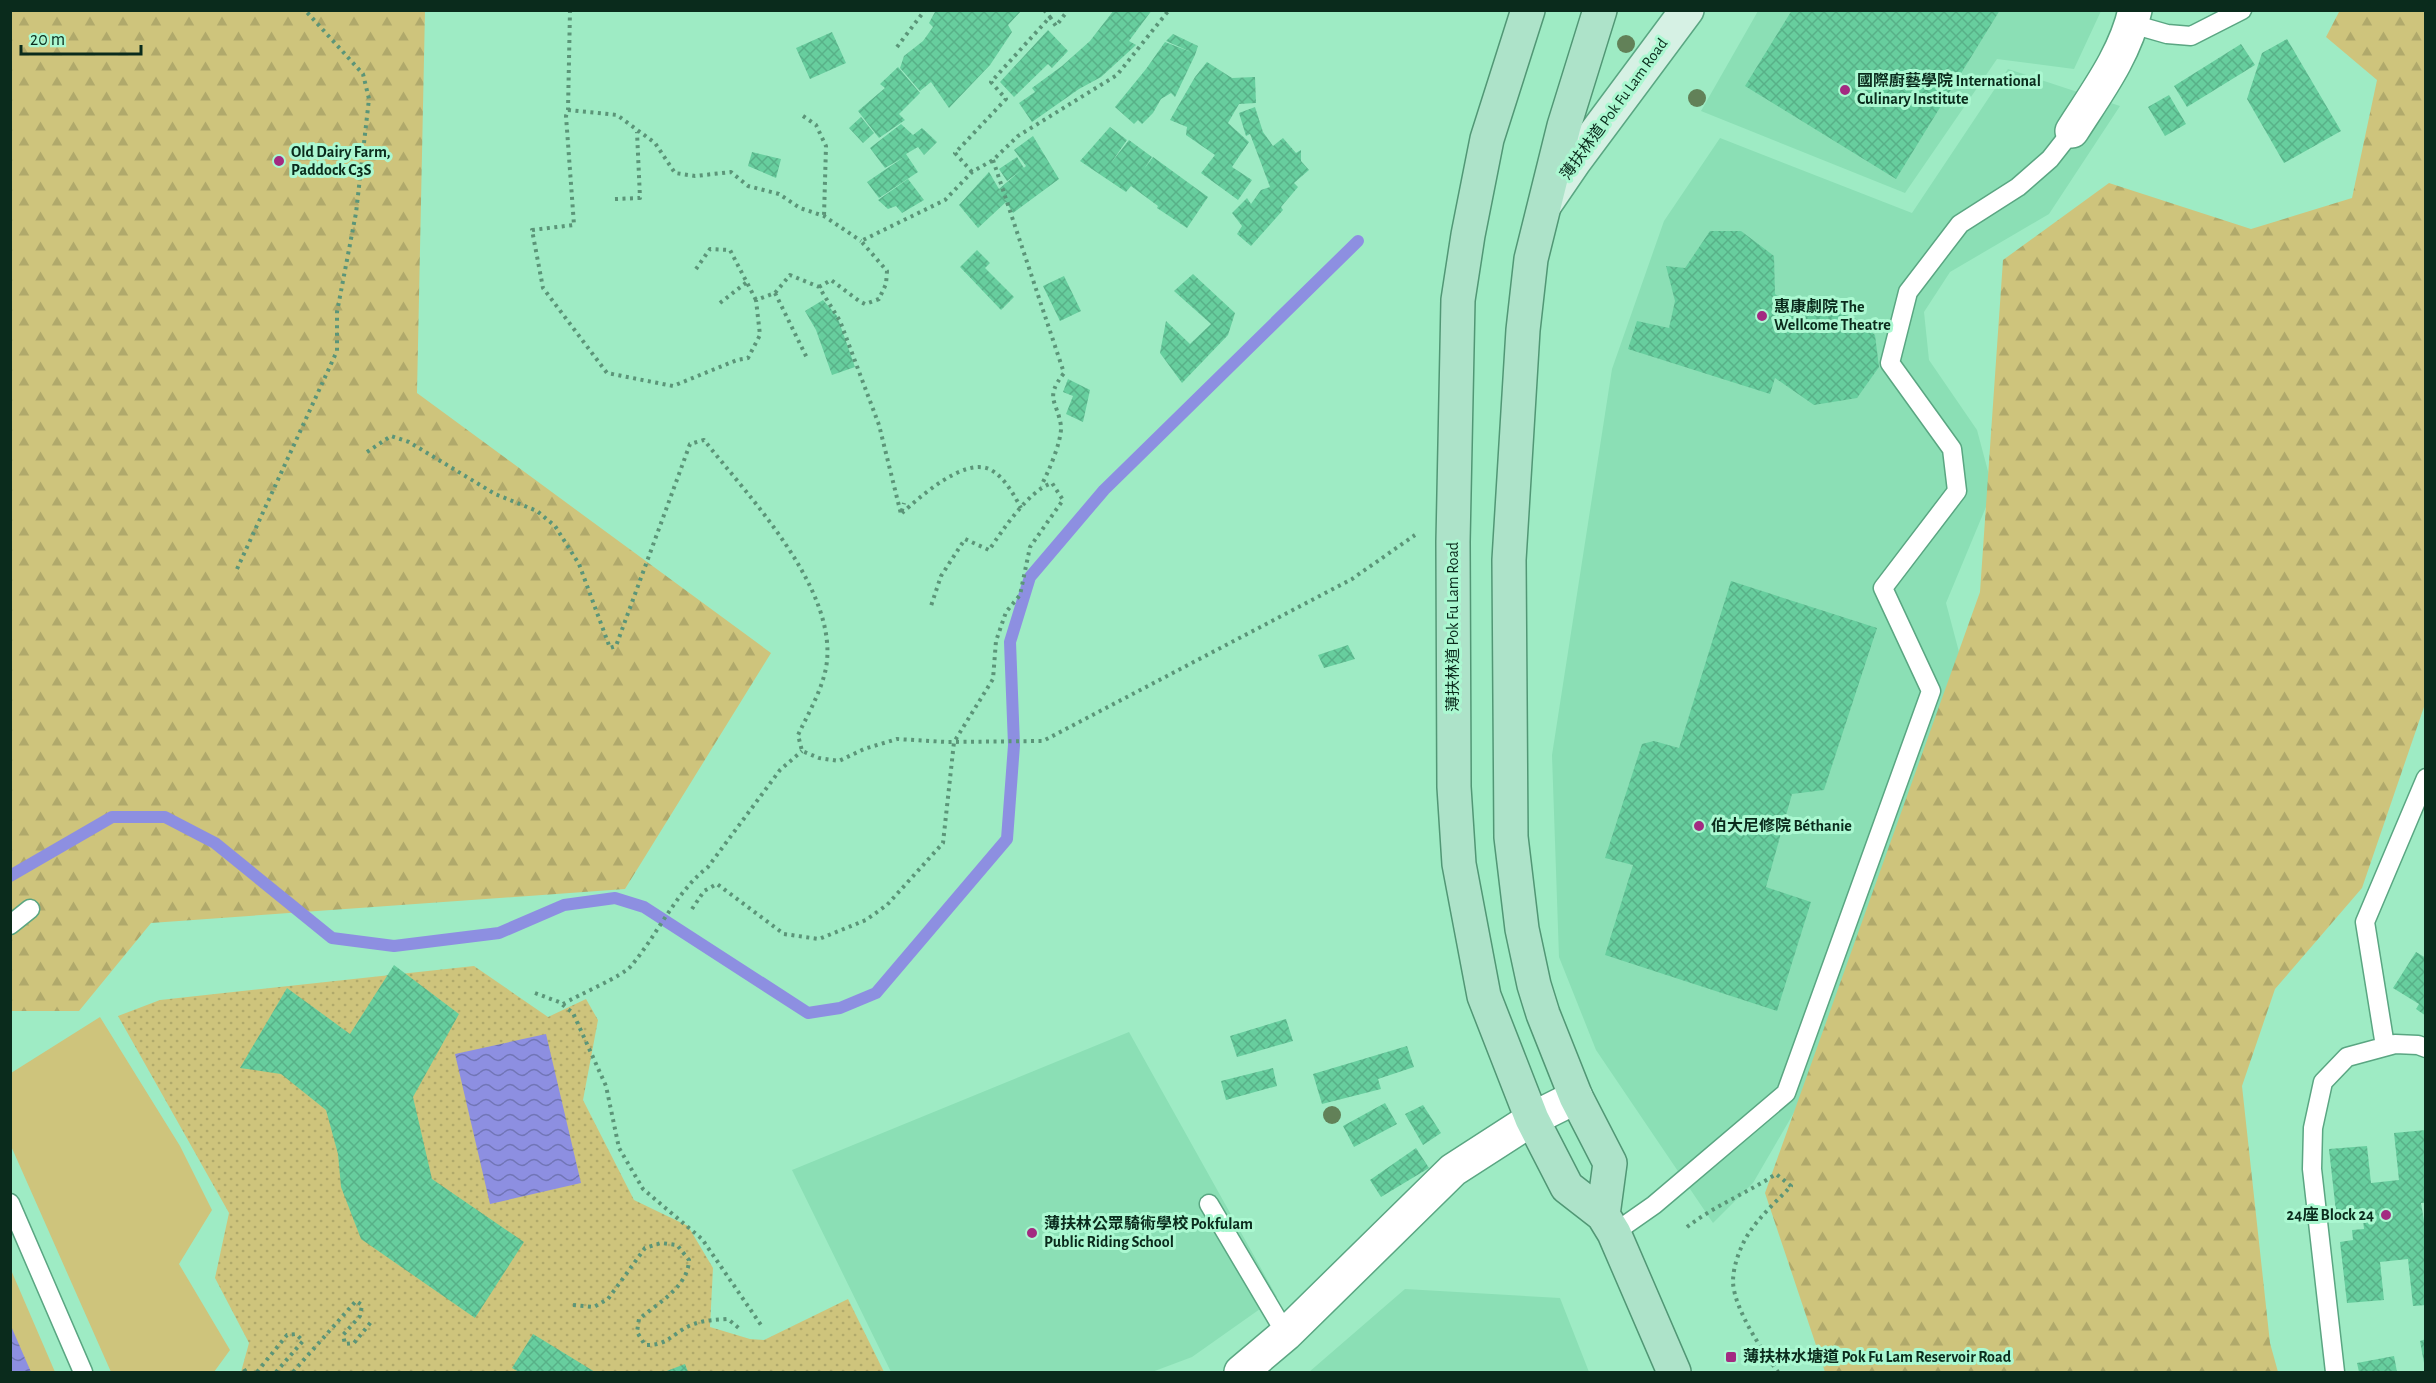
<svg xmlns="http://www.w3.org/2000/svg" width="2436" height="1383" font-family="'Alegreya Sans','Noto Sans TC',sans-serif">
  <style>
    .built { fill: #8bdfb5 }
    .grass { fill: #cec47c }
    .forest { fill: url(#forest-firs) }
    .park { fill: url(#park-dots) }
    .water { fill: url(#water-waves) }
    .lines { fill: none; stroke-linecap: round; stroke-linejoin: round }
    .stream { stroke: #8d8fe1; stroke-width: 12 }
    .building { fill: url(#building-cross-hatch) }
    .lane-casing { stroke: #5aa682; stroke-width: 21 }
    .street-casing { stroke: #5aa682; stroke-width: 36 }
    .secondary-casing { stroke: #5aa682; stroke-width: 36 }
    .primary-casing { stroke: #519775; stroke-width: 36 }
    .path { stroke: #5b9578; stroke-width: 4; stroke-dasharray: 3 4.5; stroke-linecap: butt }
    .lane { stroke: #fff; stroke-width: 18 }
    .street { stroke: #fff; stroke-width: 33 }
    .secondary { stroke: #d6f1e4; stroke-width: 33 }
    .primary { stroke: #ade3c9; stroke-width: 33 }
    .tree { fill: #628158 }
    .poi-dot { fill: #a32a81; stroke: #abf8d1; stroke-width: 2 }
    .labels { text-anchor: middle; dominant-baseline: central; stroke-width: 6; stroke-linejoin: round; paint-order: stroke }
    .poi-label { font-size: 16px; font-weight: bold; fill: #0a2b1c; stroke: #abf8d1; text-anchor: start }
    .street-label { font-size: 16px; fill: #0a2b1c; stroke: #abf8d1 }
  </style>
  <defs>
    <pattern id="forest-firs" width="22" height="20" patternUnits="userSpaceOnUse" patternTransform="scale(1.5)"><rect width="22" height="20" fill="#cec47c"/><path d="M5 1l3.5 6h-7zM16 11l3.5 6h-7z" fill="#b0a96b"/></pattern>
    <pattern id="park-dots" width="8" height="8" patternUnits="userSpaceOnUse" patternTransform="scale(1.5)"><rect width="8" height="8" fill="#cec47c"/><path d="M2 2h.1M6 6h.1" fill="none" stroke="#b0a96b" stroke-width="1.8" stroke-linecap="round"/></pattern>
    <pattern id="water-waves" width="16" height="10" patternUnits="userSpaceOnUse" patternTransform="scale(1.5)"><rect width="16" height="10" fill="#8d8fe1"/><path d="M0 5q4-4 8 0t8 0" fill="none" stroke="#7175b6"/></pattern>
    <pattern id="building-cross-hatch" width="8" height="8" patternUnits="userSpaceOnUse" patternTransform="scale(1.5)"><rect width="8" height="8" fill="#67ce9e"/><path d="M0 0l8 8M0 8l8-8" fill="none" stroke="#58b188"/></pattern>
  </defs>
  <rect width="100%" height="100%" fill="#9eebc4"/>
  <path class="built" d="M1758 11H2101L2074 69 1997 59 1905 193 1701 111Z
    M2008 69 2120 106 2049 214 1950 272 1924 312 1929 360 1977 430 1993 490 1946 603 1959 652 1825 1059 1753 1183 1713 1223 1596 1050 1559 957 1552 755 1612 369 1664 221 1720 138 1912 213Z
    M1129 1032 1277 1297 1192 1357 1152 1372H891L792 1170Z
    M1405 1289 1560 1298 1589 1372H1309Z"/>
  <path class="grass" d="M100 1017 180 1146 212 1210 179 1264 230 1350 214 1372H111L11 1146V1073Z
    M11 1270 55 1372H11Z"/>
  <path class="forest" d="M2340 10 2425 11V704L2362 888 2275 989 2242 1086 2270 1343 2278 1372H1825L1765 1193 1980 592 2003 260 2109 183 2251 229 2352 198 2377 80 2326 37Z
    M10 11H425L417 393 771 653 625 889 151 923 79 1011H11Z"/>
  <path class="park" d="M474 966 548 1017 586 999 598 1020 583 1100 634 1200 688 1226 713 1268 710 1327 750 1339 764 1340 848 1299 884 1372H241L249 1343 215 1278 229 1213 118 1016 160 1000Z"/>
  <path class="water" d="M546 1034 581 1183 490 1204 455 1054Z
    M10 1326H11L31 1372H11Z"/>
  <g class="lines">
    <path class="stream" d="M10 876 112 817H165L215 843 332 938 394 946 499 933 564 905 615 898 644 907 808 1013 840 1008 876 993 1007 839 1014 745 1010 642 1030 577 1104 490 1358 241"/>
  </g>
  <path class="building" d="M936 10H1022L1008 25 1012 32 990 65 949 108 931 82 920 91 900 68 904 56 923 41 933 27 929 23Z
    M1114 10H1152L1129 41 1136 45 1101 77 1079 89 1032 122 1019 103 1035 92 1032 88 1062 66 1090 41Z
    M1792 10H2000L1896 179 1745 86Z
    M1048 30 1068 51 1052 68 1048 64 1014 97 1000 82Z
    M832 32 846 63 810 79 796 48Z
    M1173 34 1198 46 1195 55 1175 97 1171 93 1161 99 1153 113 1142 124 1138 120 1134 124 1115 107 1146 69 1165 42 1191 52 1166 41Z
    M2287 39 2341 131 2284 163 2247 99 2262 53Z
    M2241 44 2255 65 2187 107 2174 86Z
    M1207 62 1232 78 1255 77 1256 103 1239 104 1228 123 1249 142 1232 167 1252 180 1238 200 1201 173 1215 155 1186 135 1187 127 1170 120 1195 77Z
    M898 67 920 93 899 114 905 120 879 138 858 111 885 88 880 84Z
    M2169 95 2186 124 2165 136 2148 107Z
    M1255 107 1263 132 1273 146 1283 138 1296 153 1301 150V161L1309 170 1294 183 1298 187 1281 207 1283 210 1251 246 1237 234 1242 226 1232 213 1247 198 1251 204 1261 190 1270 187 1250 134 1246 136 1239 113Z
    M861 117 874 133 863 143 849 128Z
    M901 124 913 135 922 128 937 142 924 155 918 147 906 154 918 172 879 198 867 182 904 157 885 168 870 148Z
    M1110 127 1127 140 1111 163 1129 140 1152 157 1144 169 1153 157 1208 197 1187 228 1157 208 1158 206 1131 186 1126 192 1080 161Z
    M1033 136 1059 179 1013 213 1006 202 978 228 959 205 989 172 999 189 1026 166 1014 150Z
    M752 152 781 159 776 178 748 166Z
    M1017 157 1024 168 1007 181 999 169Z
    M908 179 924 200 902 213 896 206 888 209 878 200Z
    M1710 231H1741L1774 256 1775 294 1797 311 1839 305 1875 335 1879 367 1857 398 1814 405 1775 378 1770 394 1628 349 1637 321 1669 328 1675 301 1666 266 1685 268Z
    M977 250 990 263 985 268 1014 297 1001 310 960 267Z
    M1193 274 1235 313 1228 335 1182 383 1160 353 1166 321 1190 344 1211 324 1174 291Z
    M1064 276 1081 311 1060 321 1043 286Z
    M823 300 837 316 855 367 832 375 816 330 805 311Z
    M1068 379 1090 390 1083 422 1066 414 1073 396 1063 392Z
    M1731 581 1877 628 1824 790 1792 794 1766 887 1811 902 1777 1011 1605 955 1633 865 1605 858 1642 744 1654 741 1679 748Z
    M1348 645 1355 659 1324 668 1318 655Z
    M2416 952 2426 958V1016L2416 1009 2419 1004 2393 988Z
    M394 965 459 1014 413 1097 432 1179 524 1242 475 1318 361 1239 341 1187 338 1154 326 1110 281 1074 240 1068 287 988 350 1034Z
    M1286 1019 1293 1041 1237 1057 1230 1036Z
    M1407 1046 1414 1067 1378 1079 1381 1089 1322 1104 1313 1074Z
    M1273 1068 1277 1086 1226 1100 1221 1081Z
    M1385 1103 1397 1124 1354 1147 1343 1126Z
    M1423 1105 1441 1133 1423 1145 1405 1114Z
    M2426 1130V1203H2421L2426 1233V1305L2413 1306 2408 1259 2380 1262 2384 1300 2347 1303 2340 1242 2353 1240 2352 1230 2364 1229 2363 1219 2351 1221 2350 1210 2336 1212 2329 1149 2367 1146 2371 1183 2399 1180 2394 1133Z
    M1416 1148 1429 1168 1381 1197 1370 1180Z
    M533 1334 595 1372H519L512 1368Z
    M2426 1339V1363H2424L2420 1341Z
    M2394 1356 2397 1372H2359L2357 1363Z
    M685 1364 688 1372H664Z"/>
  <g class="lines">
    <g class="lane-casing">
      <path id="lane" d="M2132 24 2167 34 2191 36 2242 10
        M10 925 30 909
        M2385 1046 2365 922 2426 778
        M10 1203 83 1372
        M1209 1204 1286 1334
        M1614 1233 1654 1205 1786 1093 1931 691 1883 588 1957 491 1952 449 1890 363 1908 292 1960 224 2018 187 2050 159 2072 131
        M2335 1372 2312 1169 2313 1128 2323 1082 2347 1057 2395 1044 2418 1045 2426 1048"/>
    </g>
    <g class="street-casing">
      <path id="street" d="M2072 131C2096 93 2125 55 2135 10
        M1241 1372 1286 1334 1453 1170 1532 1119 1576 1097"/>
    </g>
    <g class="secondary-casing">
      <path id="secondary" d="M1546 203 1574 162 1687 10"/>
    </g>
    <g class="primary-casing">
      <path id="primary" d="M1528 10 1487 139 1468 235 1458 300 1453 542 1454 787 1459 864 1484 996 1532 1119 1567 1187 1603 1215 1614 1233 1674 1372
        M1600 10 1564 126 1531 259 1523 330 1509 560 1511 837 1522 929 1534 985 1543 1014 1576 1097 1610 1163 1603 1215"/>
    </g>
    <path class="path" d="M570 10 568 110 566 116 574 225 532 230 543 288 607 373 673 386 737 360 748 358 760 335 756 300 775 293 790 275 819 287 840 321 879 425 901 514 904 503
      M1044 10 1050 17
      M897 47 925 10
      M568 110 617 115 655 143 675 173 695 176 731 172 748 186 779 194 800 208 824 216 861 241
      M803 116 816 125 826 146 824 216
      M993 160 1064 373C1044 399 1057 400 1061 426 1062 441 1048 473 1041 486
      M972 172 955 153 1006 99 991 82 1050 17 1056 26 1068 10
      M615 199 640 198 637 132
      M696 269 710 249 730 250 756 300
      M819 287 831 280 859 301 865 304 879 299 886 284 887 271 861 241 945 200 972 172 993 160 1018 136 1117 75 1169 10
      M775 293 808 360
      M720 303 747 282
      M367 452 391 436 409 442 495 494 537 511 555 526 579 564 610 648 616 646 690 444 704 440C749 497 840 591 826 668 821 692 808 714 798 735L802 751 819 758 839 761 864 749 897 739 947 742 1043 741 1352 579 1415 535
      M902 513C920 497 963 458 989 469 1004 476 1014 495 1021 508
      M237 569 337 351V312L356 213 369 99 363 74 305 10
      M692 909 704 891 717 884 784 934 819 939 866 920 887 905 943 843 954 742 993 679 996 641 1006 612 1020 595 1030 547 1063 500 1052 483C1029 490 1002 531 989 550L965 539 941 576 931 606
      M535 993 559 1002 573 1013 606 1086 619 1148 643 1189 702 1239 761 1325
      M563 1004C578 995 623 976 631 966 658 934 675 893 708 867L780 770 802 751
      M1687 1227C1714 1206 1747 1193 1776 1174L1791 1186C1778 1200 1762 1214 1751 1230 1741 1244 1733 1265 1733 1282 1734 1309 1763 1352 1778 1372
      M573 1305 594 1307 608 1299 645 1248 661 1243 677 1245 689 1260C688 1287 658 1303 639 1319L637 1332 645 1345C667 1346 672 1334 689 1326 702 1320 714 1320 728 1319L741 1330
      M244 1369 246 1372
      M257 1372 287 1335 296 1334 303 1341 276 1372
      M293 1372 356 1301 362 1305 360 1316 343 1335 345 1344 354 1343 371 1322"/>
    <use href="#lane" class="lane"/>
    <use href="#street" class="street"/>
    <use href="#secondary" class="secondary"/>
    <use href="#primary" class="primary"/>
  </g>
  <g class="tree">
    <circle cx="1626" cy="44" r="9"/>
    <circle cx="1697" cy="98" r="9"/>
    <circle cx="1332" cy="1115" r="9"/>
  </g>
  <g class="poi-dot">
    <circle cx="1845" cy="90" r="6"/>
    <circle cx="279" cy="161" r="6"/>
    <circle cx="1762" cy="316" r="6"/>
    <circle cx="1699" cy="826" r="6"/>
    <circle cx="2386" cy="1215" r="6"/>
    <circle cx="1032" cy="1233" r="6"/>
    <rect x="1725" y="1351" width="12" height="12" rx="3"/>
  </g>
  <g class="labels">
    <g class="poi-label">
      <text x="1857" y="81">國際廚藝學院 International<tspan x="1857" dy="18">Culinary Institute</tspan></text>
      <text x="291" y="152">Old Dairy Farm,<tspan x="291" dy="18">Paddock C3S</tspan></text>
      <text x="1774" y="307">惠康劇院 The<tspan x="1774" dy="18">Wellcome Theatre</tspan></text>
      <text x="1711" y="826">伯大尼修院 Béthanie</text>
      <text x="2374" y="1215" text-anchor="end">24座 Block 24</text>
      <text x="1044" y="1224">薄扶林公眾騎術學校 Pokfulam<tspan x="1044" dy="18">Public Riding School</tspan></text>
      <text x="1743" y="1357">薄扶林水塘道 Pok Fu Lam Reservoir Road</text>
    </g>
    <g class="street-label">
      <text transform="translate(1614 109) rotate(-54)">薄扶林道 Pok Fu Lam Road</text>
      <text transform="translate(1453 627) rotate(-90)">薄扶林道 Pok Fu Lam Road</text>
    </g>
  </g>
  <rect width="2436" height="1383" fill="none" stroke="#0a2b1c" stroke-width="24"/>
  <path d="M21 45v9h120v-9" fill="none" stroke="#0a2b1c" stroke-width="3"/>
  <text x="30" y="45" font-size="18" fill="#0a2b1c" stroke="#abf8d1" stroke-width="4.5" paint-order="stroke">20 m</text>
</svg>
